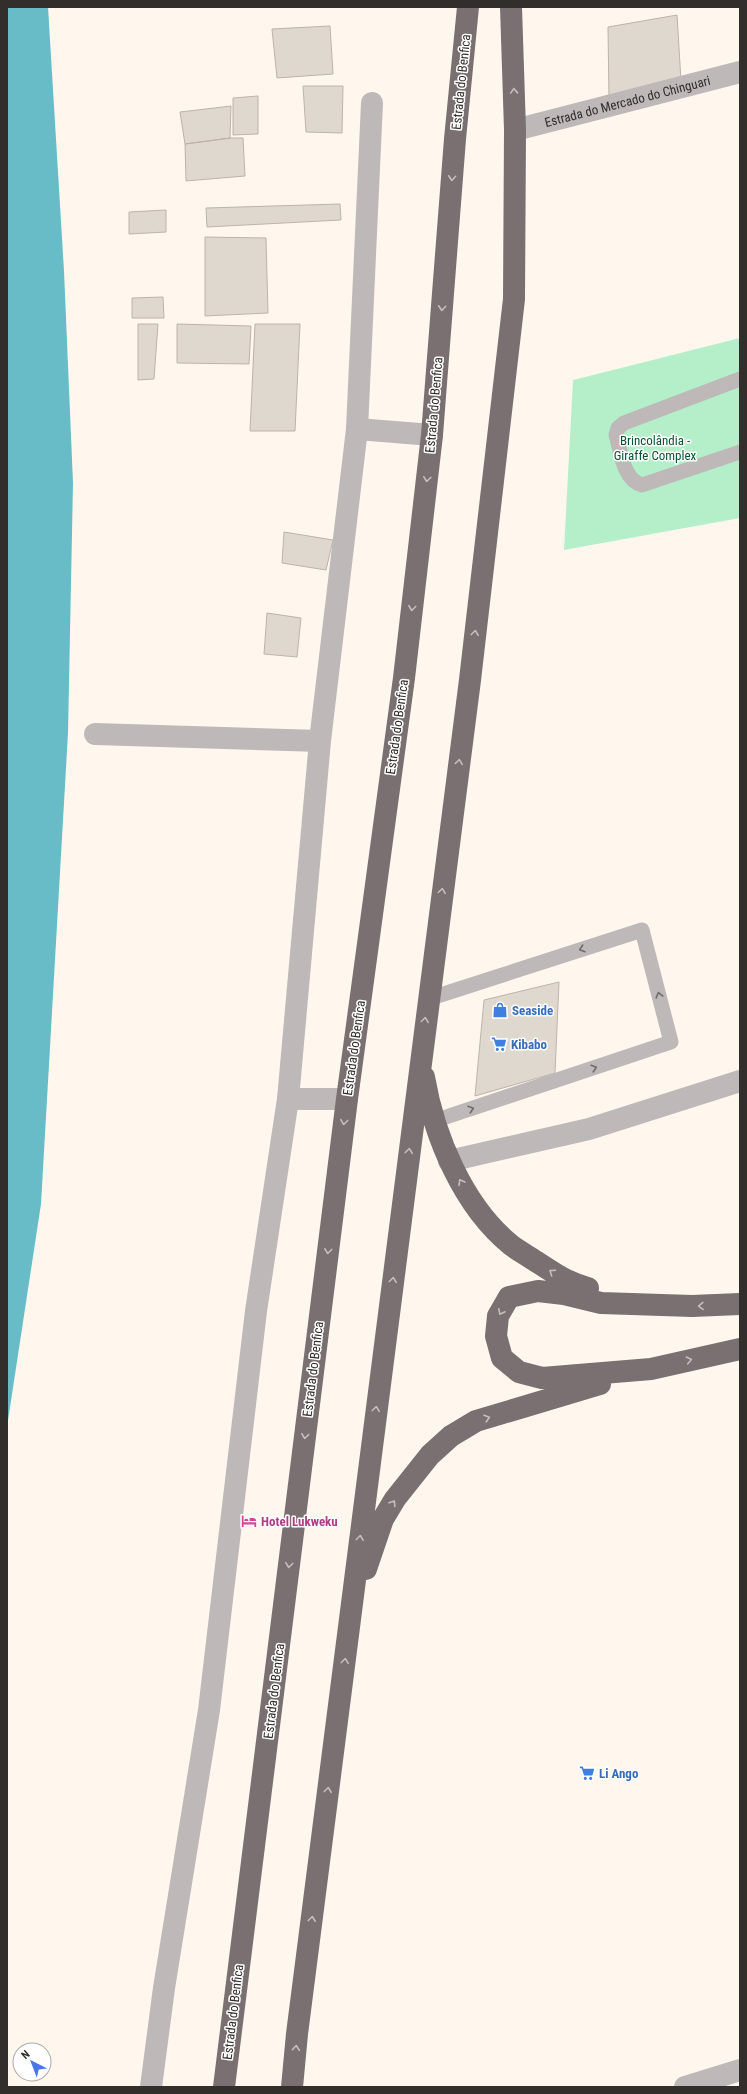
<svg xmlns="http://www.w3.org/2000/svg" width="747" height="2094" font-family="'Roboto Condensed',sans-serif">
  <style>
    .green { fill: #b4efca }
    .water { fill: #68bcc7 }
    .building { fill: #dfd8cf; stroke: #bcb4ab }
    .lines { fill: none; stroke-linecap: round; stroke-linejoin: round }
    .lane { stroke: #beb8b9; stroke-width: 15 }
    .street { stroke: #beb8b9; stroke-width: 22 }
    .highway { stroke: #7a6f71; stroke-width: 22 }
    .oneway { stroke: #c3bebf }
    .oneway2 { stroke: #706c6b }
    .labels { text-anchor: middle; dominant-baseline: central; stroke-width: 3; stroke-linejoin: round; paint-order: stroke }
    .street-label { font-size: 13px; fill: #312e2b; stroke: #fff }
    .park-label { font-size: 13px; fill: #085431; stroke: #fff }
    .shop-label { font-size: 13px; font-weight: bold; fill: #366cbe; stroke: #fff; text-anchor: start }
    .hotel-label { font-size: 13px; font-weight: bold; fill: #b23c85; stroke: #fff; text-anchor: start }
  </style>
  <rect width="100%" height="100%" fill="#fff7ee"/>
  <path class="green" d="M740 338V518L564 550 573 380Z"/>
  <path class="water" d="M7 7H48L64 271 73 483 68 733 41 1204 7 1427Z"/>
  <path class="building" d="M677 15 681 81 609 100 608 27Z
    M330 26 333 74 277 78 272 29Z
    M303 86H343L342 133 306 132Z
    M258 96V134L233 135V98Z
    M231 106 230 138 185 144 180 112Z
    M230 138H243L245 176 186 181 185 144Z
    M340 204 341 220 207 227 206 208Z
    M166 210V232L129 234V212Z
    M205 237 266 238 268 313 205 316Z
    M163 297 164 318H132V298Z
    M138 324H158L154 379 138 380Z
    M177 324 251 326 249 364 177 363Z
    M255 324H300L295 431H250Z
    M284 532 333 540 326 570 282 563Z
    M267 613 301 618 297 657 264 654Z
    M559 982 555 1073 475 1096 484 1000Z"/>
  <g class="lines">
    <path class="lane" d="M740 379 624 423 618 428 616 435C621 452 623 480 642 485L740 452
      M428 999 642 930 671 1042 434 1121"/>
    <g class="street">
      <path id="s1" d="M515 130 740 72"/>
      <path d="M357 429 432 435"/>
      <path d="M95 734 320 741"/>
      <path d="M288 1099H347"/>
      <path d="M449 1161 589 1129 740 1081"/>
      <path d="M151 2087 164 1988 209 1710 256 1311 288 1099 320 741 357 429 372 103"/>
      <path d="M685 2087 740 2070"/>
    </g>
    <path class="highway" d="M424 1077C434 1136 463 1206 511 1245 519 1251 528 1256 537 1262 556 1274 566 1282 588 1288
      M740 1304 692 1306 601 1303 564 1294 538 1291 509 1297 498 1316 496 1336 502 1358 519 1372 542 1378 651 1369 740 1349
      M366 1569 383 1519 395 1499 430 1455 451 1436 476 1421 600 1384
      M224 2087 347 1099 404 678 432 435 455 139 468 7
      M292 2087 297 2034 470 680 514 299 515 130 511 7"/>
  </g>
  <defs><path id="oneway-chevron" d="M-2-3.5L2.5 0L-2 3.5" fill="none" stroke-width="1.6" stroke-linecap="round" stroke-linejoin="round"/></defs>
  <g class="oneway">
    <use href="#oneway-chevron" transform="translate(514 91) rotate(-92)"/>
    <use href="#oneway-chevron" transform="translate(452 178) rotate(94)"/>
    <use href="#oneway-chevron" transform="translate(442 308) rotate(94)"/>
    <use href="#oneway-chevron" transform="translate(427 479) rotate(97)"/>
    <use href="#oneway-chevron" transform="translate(412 608) rotate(97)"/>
    <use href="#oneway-chevron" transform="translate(475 633) rotate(-83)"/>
    <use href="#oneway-chevron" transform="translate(459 762) rotate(-82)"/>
    <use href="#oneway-chevron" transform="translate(442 891) rotate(-82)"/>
    <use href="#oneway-chevron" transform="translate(425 1020) rotate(-82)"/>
    <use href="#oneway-chevron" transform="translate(344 1122) rotate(97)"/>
    <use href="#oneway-chevron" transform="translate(409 1151) rotate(-83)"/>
    <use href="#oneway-chevron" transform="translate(461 1182) rotate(-121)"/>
    <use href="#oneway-chevron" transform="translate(328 1251) rotate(97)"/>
    <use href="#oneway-chevron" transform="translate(552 1272) rotate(-146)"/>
    <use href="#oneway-chevron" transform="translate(393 1280) rotate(-83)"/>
    <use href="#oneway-chevron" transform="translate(701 1306) rotate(178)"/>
    <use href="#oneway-chevron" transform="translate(501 1312) rotate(116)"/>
    <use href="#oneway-chevron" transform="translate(689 1360) rotate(-12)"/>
    <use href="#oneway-chevron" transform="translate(376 1409) rotate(-83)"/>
    <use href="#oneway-chevron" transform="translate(487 1418) rotate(-18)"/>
    <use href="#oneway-chevron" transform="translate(305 1436) rotate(97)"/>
    <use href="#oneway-chevron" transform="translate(393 1503) rotate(-58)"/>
    <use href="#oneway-chevron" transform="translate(360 1538) rotate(-83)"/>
    <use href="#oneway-chevron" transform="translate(289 1565) rotate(97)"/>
    <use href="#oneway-chevron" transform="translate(345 1661) rotate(-83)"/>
    <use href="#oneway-chevron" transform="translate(328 1790) rotate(-83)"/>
    <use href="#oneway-chevron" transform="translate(312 1919) rotate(-83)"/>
    <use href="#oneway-chevron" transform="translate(296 2048) rotate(-85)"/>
  </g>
  <g class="oneway2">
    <use href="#oneway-chevron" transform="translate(582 949) rotate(162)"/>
    <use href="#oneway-chevron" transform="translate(659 995) rotate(-105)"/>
    <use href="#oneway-chevron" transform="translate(594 1068) rotate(-18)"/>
    <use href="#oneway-chevron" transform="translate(471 1109) rotate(-18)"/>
  </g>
  <defs>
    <g id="shop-bare" transform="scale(1.2)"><path d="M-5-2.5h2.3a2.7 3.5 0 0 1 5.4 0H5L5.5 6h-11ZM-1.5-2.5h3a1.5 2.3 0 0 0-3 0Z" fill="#3f7fe0" stroke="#fff" stroke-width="2.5" paint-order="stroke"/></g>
    <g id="supermarket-bare" transform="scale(1.2)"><path d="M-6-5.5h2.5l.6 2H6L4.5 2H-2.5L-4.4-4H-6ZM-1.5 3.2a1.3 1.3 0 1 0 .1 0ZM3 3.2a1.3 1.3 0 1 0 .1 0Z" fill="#3f7fe0" stroke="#fff" stroke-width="2.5" paint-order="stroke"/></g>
    <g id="hotel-bare" transform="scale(1.2)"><path d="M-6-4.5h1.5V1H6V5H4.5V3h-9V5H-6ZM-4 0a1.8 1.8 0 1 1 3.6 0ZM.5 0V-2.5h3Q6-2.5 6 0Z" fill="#d1479c" stroke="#fff" stroke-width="2.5" paint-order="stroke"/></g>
  </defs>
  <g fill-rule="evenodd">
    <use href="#shop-bare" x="500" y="1010"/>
    <use href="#supermarket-bare" x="499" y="1044"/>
    <use href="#hotel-bare" x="249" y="1521"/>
    <use href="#supermarket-bare" x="587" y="1773"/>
  </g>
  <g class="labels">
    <g class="street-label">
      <text transform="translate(461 82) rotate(-84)">Estrada do Benfica</text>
      <text stroke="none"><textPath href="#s1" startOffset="116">Estrada do Mercado do Chinguari</textPath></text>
      <text transform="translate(434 405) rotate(-85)">Estrada do Benfica</text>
      <text transform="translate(397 727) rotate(-82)">Estrada do Benfica</text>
      <text transform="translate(354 1048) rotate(-82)">Estrada do Benfica</text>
      <text transform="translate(313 1369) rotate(-83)">Estrada do Benfica</text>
      <text transform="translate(274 1691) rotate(-83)">Estrada do Benfica</text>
      <text transform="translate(233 2012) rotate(-83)">Estrada do Benfica</text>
    </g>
    <g class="park-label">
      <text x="655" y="440">Brincolândia -<tspan x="655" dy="15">Giraffe Complex</tspan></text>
    </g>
    <g class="shop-label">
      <text x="512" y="1010">Seaside</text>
      <text x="511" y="1044">Kibabo</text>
      <text x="599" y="1773">Li Ango</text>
    </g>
    <g class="hotel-label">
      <text x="261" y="1521">Hotel Lukweku</text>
    </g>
  </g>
  <rect width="747" height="2094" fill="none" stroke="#312e2b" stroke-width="16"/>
  <g transform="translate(32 2062) rotate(318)"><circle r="19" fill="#ffffff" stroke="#adabaa"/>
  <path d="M0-3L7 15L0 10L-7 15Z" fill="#4977e9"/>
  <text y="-6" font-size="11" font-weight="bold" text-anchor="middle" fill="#312e2b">N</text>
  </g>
</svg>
